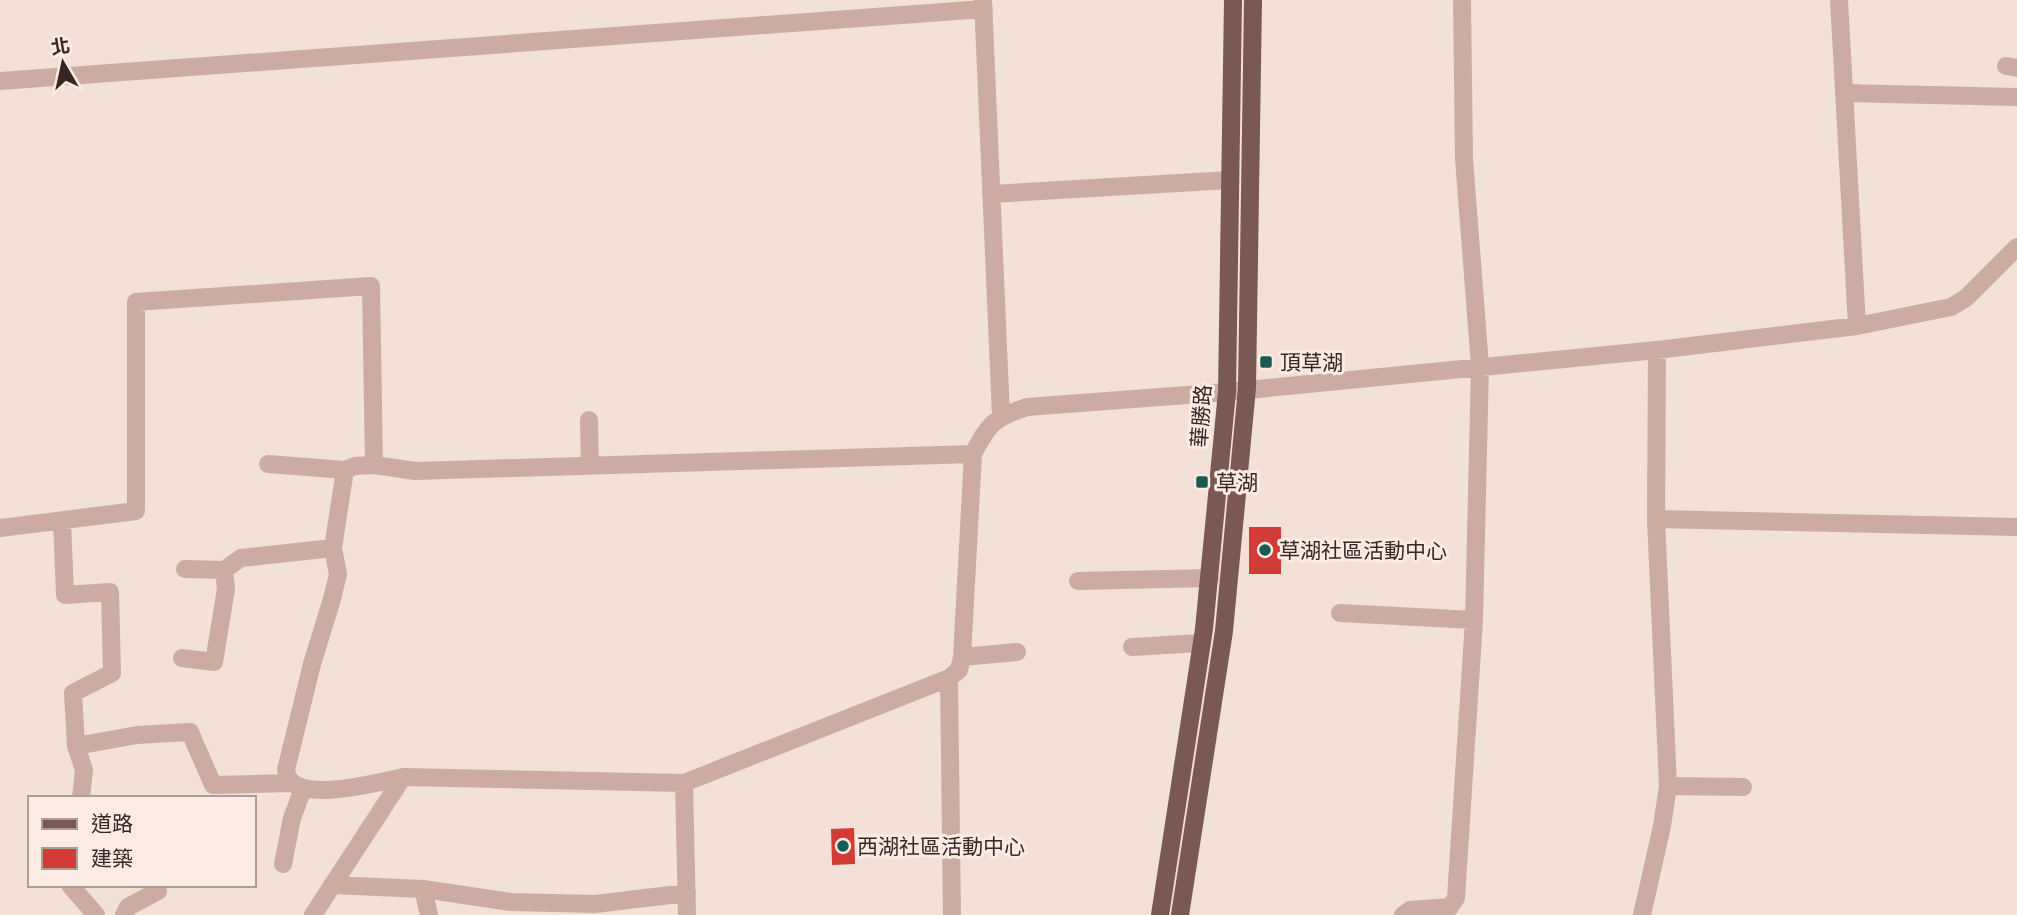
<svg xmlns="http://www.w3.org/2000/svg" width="2017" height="915" font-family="Figtree,'Noto Sans TC',sans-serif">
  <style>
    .building { fill: #d23c36 }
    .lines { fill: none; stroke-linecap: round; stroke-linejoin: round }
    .minor { stroke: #ccaca2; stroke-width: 18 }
    .major { stroke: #7a5954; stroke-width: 18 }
    .poi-dot { fill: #175b52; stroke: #fbebe3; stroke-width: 2.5 }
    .labels { text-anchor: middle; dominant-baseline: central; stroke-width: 6; stroke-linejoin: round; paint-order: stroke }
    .poi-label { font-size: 21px; fill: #362725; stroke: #fbebe3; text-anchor: start }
    .street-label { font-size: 21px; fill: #362725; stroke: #fbebe3 }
  </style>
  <rect width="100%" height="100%" fill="#f3e0d7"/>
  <path class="building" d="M1249 527H1281V574H1249Z
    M854 828 855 864 832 865 831 829Z"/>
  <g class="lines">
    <path class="minor" d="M983 0 1001 416
      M1839 0 1857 326
      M2006 66 2017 68
      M0 81 984 9
      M1844 93 2017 97
      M991 194 1230 180
      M589 420 590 466
      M268 464 345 470
      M374 465 355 466 345 470 333 548 338 574 332 599 312 664 286 770C288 807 380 782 403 777
      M1656 519 2017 527
      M62 521 65 595 110 592 112 673 73 693 76 746 84 770 81 798
      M0 528 136 511V302L371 286 374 465 415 471 973 454
      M224 570 241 558 333 548
      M1078 581 1210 578
      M1340 613 1474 620
      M1132 647 1201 643
      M962 657 1017 652
      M182 658 214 662 226 589 224 570 185 569
      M949 678 952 915
      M76 746 137 735 190 732 213 785 290 783
      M684 783 687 915
      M1668 786 1743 787
      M283 864 292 818 303 789
      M70 885 96 915
      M332 885 423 889 511 902 595 904 687 893
      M423 889 429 915
      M124 915 128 907 158 891 157 885
      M313 915 403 777 684 783 949 678 959 670 962 657 973 454C989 423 994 418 1027 407L1227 392 1657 350 1857 326 1951 307 1966 298 2017 247
      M1403 915 1410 910 1450 907 1456 898 1474 620 1480 366 1464 159 1462 0
      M1642 915 1662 826 1668 786 1656 519 1657 350"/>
    <path class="major" d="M1160 915 1204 629 1227 392 1233 0
      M1180 915 1224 631 1247 388 1253 0"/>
  </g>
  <g class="poi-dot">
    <rect x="1259" y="355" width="14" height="14" rx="3.5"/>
    <rect x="1195" y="475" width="14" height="14" rx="3.5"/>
    <circle cx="1265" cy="550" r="7"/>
    <circle cx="843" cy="846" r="7"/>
  </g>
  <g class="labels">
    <g class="poi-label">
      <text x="1280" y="362">頂草湖</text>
      <text x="1216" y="482">草湖</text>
      <text x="1279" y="550">草湖社區活動中心</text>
      <text x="857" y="846">西湖社區活動中心</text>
    </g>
    <g class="street-label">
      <text transform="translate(1201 416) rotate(-86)">華勝路</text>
    </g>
  </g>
  <rect x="28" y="796" width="228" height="91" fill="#fbebe3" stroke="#ac9d97" stroke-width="2"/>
  <rect x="42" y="819" width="35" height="10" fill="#7a5954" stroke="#ac9d97" stroke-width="2"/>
  <text x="91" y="831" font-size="21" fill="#362725">道路</text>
  <rect x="42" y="848" width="35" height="21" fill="#d23c36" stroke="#ac9d97" stroke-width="2"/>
  <text x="91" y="866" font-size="21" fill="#362725">建築</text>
  <g transform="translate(63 63) rotate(351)" stroke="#fbebe3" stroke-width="5" paint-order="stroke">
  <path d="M0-5L12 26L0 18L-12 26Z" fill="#362725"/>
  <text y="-10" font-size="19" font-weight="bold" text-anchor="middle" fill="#362725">北</text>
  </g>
</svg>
